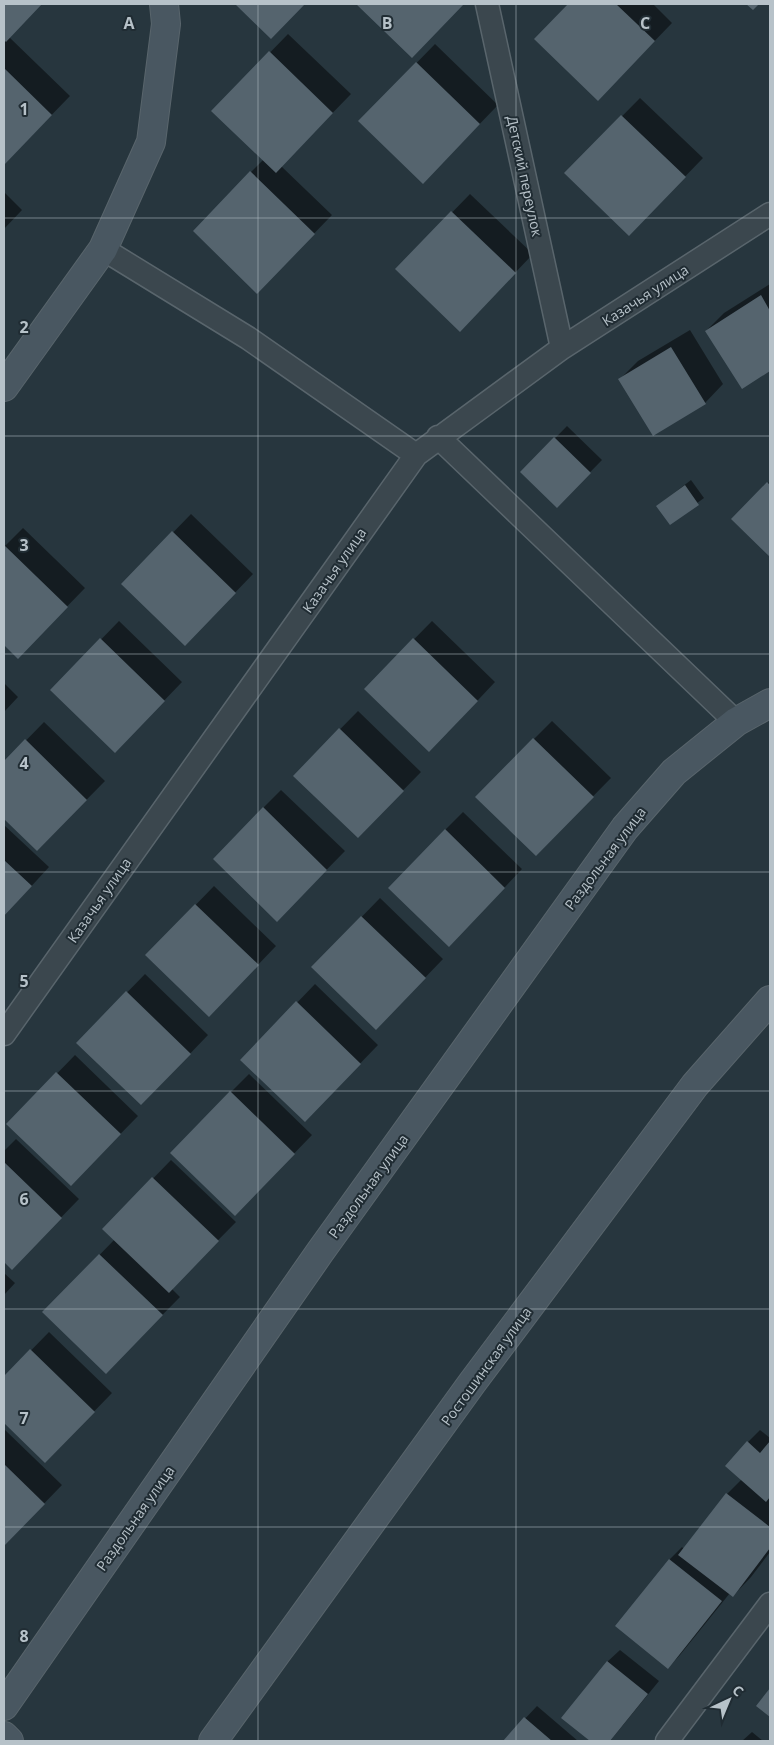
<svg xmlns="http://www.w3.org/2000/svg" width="774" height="1745" font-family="'Open Sans',sans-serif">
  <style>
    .shadow { fill: #0007 }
    .building { fill: #55646e }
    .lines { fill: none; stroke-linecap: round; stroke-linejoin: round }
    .street-casing { stroke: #59656c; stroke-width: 25 }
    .secondary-casing { stroke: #59656c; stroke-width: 30 }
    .street { stroke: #3b474e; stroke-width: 22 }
    .secondary { stroke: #495761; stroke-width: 28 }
    .grid { fill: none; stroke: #b7c2c9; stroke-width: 1; stroke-opacity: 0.55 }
    .labels { text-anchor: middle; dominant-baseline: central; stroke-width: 4; stroke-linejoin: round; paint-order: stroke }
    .street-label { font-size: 14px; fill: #b7c2c9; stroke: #202c33 }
    .grid-label { font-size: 16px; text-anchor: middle; font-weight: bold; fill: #b7c2c9; stroke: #202c33; stroke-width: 4; stroke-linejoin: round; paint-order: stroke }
  </style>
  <rect width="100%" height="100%" fill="#27363e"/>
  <path class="shadow" d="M4 4H41L9 37 70 96 4 164Z
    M237 4H304L271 37Z
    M358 4H462L412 56Z
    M569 4H653L672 23 616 81 535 39Z
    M288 34 351 94 281 166 332 215 275 274 251 172 264 159 213 111Z
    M435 44 498 105 441 164 360 121Z
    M640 98 703 158 647 216 566 173Z
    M4 192 22 210 4 229Z
    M470 194 533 254 478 312 397 269Z
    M770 284V369L742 387 706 331 724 313Z
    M690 330 723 384 705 403 620 379 638 361Z
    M567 426 602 460 557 506 522 472Z
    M691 480 704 498 670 523 657 506Z
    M770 481V555L733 519Z
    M191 514 253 574 203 626 123 584Z
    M23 528 85 588 18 657 4 643V547Z
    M119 621 182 682 133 733 52 690Z
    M432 621 495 682 447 733 365 689Z
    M4 683 18 697 4 712Z
    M358 711 421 772 376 818 295 775Z
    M552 721 611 778 554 836 534 739Z
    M44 722 105 781 37 850 4 817V763Z
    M281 790 345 851 295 902 263 808Z
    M463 812 522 869 467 927 445 830Z
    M4 825 49 867 4 916Z
    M214 886 276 946 227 997 147 955Z
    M380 898 443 959 394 1010 313 967Z
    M145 974 208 1035 159 1086 78 1043Z
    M315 984 378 1045 323 1102 242 1060Z
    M75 1055 138 1116 89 1166 8 1124Z
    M249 1074 312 1135 253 1196 231 1092Z
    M16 1139 79 1199 12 1268 4 1260V1151Z
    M171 1160 236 1222 171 1288 180 1297 124 1354 44 1312 115 1239 104 1229Z
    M4 1273 15 1283 4 1295Z
    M49 1332 112 1393 45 1462 4 1421V1378Z
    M4 1429 62 1485 4 1545Z
    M760 1430 770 1438V1552L751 1577 733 1596 730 1593 680 1655 668 1668 669 1560 682 1547 684 1549 727 1494 742 1479 748 1442Z
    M620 1650 659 1681 610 1741H592L563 1718 607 1662Z
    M537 1706 578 1741H504Z
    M752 1732 763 1741H742Z"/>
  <path class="building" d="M4 4H42L6 42 4 40Z
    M235 4H305L271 39Z
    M356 4H464L412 58Z
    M568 4H616L655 41 598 101 534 39Z
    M746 4H759L753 10Z
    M269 51 333 113 276 173 211 111Z
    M416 62 480 124 423 184 358 121Z
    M4 68 52 115 4 165Z
    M621 115 686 177 629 236 564 173Z
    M250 171 315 234 257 294 193 231Z
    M451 211 516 273 460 332 395 269Z
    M761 295 770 311V371L742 389 705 331Z
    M671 347 706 404 653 436 618 379Z
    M554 437 591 473 557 508 520 472Z
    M767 482 770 485V557L731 519Z
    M685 485 699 505 670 525 656 506Z
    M172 531 236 593 185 646 121 584Z
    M4 545 68 607 18 659 4 645Z
    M100 638 165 701 115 753 50 690Z
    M413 638 478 701 429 752 364 689Z
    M339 728 404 791 358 838 293 776Z
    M533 738 594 797 536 856 475 797Z
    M25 739 87 800 37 851 4 819V761Z
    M263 807 327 870 277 922 213 859Z
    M445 829 505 888 449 947 388 888Z
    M4 860 32 886 4 916Z
    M195 904 259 965 209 1017 145 955Z
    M361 916 426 978 376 1030 311 967Z
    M126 991 191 1054 141 1105 76 1043Z
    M296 1001 361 1064 305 1122 240 1060Z
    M56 1072 121 1134 71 1186 6 1124Z
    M230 1091 295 1154 235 1216 170 1153Z
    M4 1162 62 1218 12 1270 4 1262Z
    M152 1177 219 1241 169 1293 102 1229Z
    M99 1254 163 1315 106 1374 42 1312Z
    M30 1349 95 1412 45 1463 4 1423V1376Z
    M747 1441 760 1453 770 1441V1497L766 1502 725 1466Z
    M4 1464 45 1504 4 1546Z
    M726 1493 770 1527V1548L733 1597 678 1555Z
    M669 1559 722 1601 668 1669 615 1626Z
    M607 1661 648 1694 610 1741H590L561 1718Z
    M770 1688V1717L756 1706Z
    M524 1717 552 1741H503Z"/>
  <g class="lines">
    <g class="street-casing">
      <path id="street" d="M487 4 562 348
        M103 249 248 338 416 455
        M438 437 736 722
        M4 1034 416 455 562 348 770 214
        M667 1741 770 1604"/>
    </g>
    <g class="secondary-casing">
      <path id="secondary" d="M4 387 103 249 151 142 166 24 164 4
        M4 1706 320 1252 625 828 674 772 736 722 770 703
        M4 1736 9 1741
        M213 1741 472 1383 695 1085 770 1000"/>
    </g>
    <use href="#street" class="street"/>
    <use href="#secondary" class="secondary"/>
  </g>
  <path class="grid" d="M258 4V1741M516 4V1741M4 218H770M4 436H770M4 654H770M4 872H770M4 1091H770M4 1309H770M4 1527H770"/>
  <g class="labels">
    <g class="street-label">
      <text transform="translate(525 176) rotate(78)">Детский переулок</text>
      <text transform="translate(645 295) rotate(-33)">Казачья улица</text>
      <text transform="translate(334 570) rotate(-55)">Казачья улица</text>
      <text transform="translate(605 858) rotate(-53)">Раздольная улица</text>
      <text transform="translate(99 900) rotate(-55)">Казачья улица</text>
      <text transform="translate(368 1186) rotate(-54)">Раздольная улица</text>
      <text transform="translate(486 1366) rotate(-54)">Ростошинская улица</text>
      <text transform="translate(135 1518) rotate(-55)">Раздольная улица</text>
    </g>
  </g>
  <g class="grid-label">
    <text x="129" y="29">A</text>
    <text x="387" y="29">B</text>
    <text x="645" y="29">C</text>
    <text x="24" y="115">1</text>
    <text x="24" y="333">2</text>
    <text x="24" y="551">3</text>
    <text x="24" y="769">4</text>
    <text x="24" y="987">5</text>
    <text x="24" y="1205">6</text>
    <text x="24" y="1424">7</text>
    <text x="24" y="1642">8</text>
  </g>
  <rect width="774" height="1745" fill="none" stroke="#b7c2c9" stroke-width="10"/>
  <g transform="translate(729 1700) rotate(44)" stroke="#202c33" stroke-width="4" paint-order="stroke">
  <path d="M0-4L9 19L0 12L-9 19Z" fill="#b7c2c9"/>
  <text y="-8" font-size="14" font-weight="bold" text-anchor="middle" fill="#b7c2c9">С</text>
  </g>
</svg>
